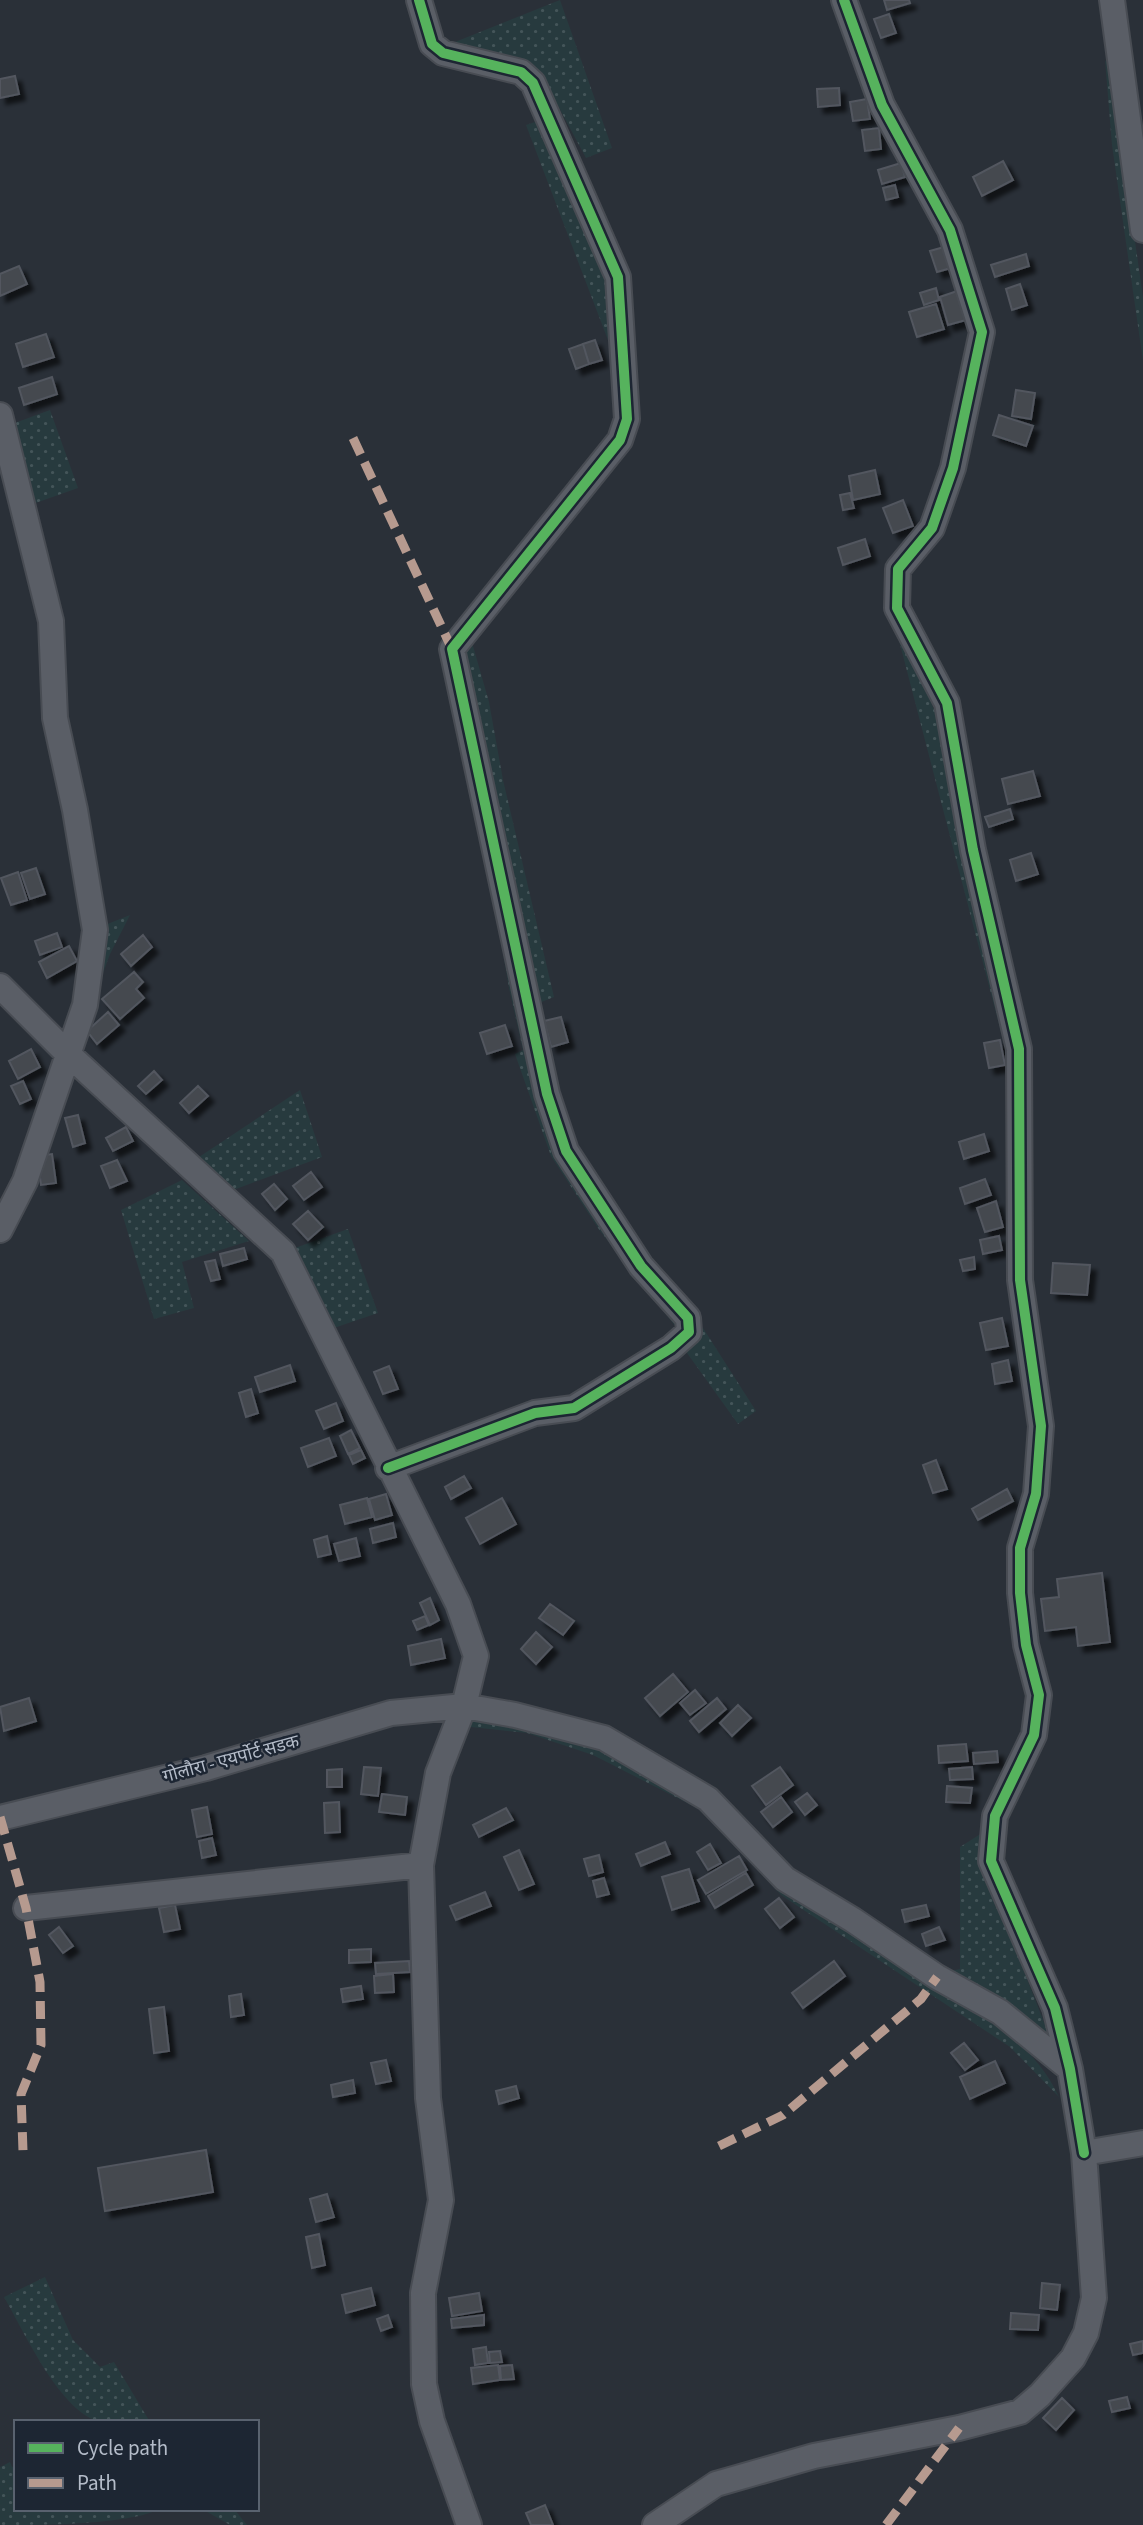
<svg xmlns="http://www.w3.org/2000/svg" width="1143" height="2525" font-family="'Source Sans 3','Noto Sans Devanagari',sans-serif">
  <style>
    .grass { fill: url(#grass-dots) }
    .building { fill: #444950; stroke: #52575f; stroke-width: 2; filter: url(#shadow) }
    .lines { fill: none; stroke-linecap: round; stroke-linejoin: round }
    .minor-casing { stroke: #484c53; stroke-width: 28 }
    .minor { stroke: #5a5e66; stroke-width: 24 }
    .quiet { stroke: #b69a8f; stroke-width: 9; stroke-dasharray: 18 9; stroke-linecap: butt }
    .cycleway-casing { stroke: #1d2633; stroke-width: 15 }
    .cycleway { stroke: #56b35d; stroke-width: 10 }
    .labels { text-anchor: middle; dominant-baseline: central; stroke-width: 5; stroke-linejoin: round; paint-order: stroke }
    .street-label { font-size: 18px; fill: #b4bcc9; stroke: #1d2633 }
  </style>
  <defs>
    <pattern id="grass-dots" width="8" height="8" patternUnits="userSpaceOnUse" patternTransform="scale(1.75)"><rect width="8" height="8" fill="#273a3e"/><path d="M2 2h.1M6 6h.1" fill="none" stroke="#445559" stroke-width="1.8" stroke-linecap="round"/></pattern>
    <filter id="shadow"><feDropShadow dx="6" dy="6" stdDeviation="2" flood-color="#0009"/></filter>
  </defs>
  <rect width="100%" height="100%" fill="#2a3038"/>
  <path class="grass" d="M560 0 612 148 586 158 543 78 445 46Z
    M1105 60 1110 67 1143 297V361L1112 145Z
    M538 121 612 279 619 369 526 125Z
    M50 410 78 488 30 505 12 424Z
    M889 602 938 719 1005 1031 1001 1032Z
    M471 639 489 702 503 780 554 997 539 1003 462 661Z
    M482 832 541 1094 683 1319 664 1344 676 1327 600 1231 551 1156 515 1054 523 1050 509 988Z
    M130 915 110 954 90 1009 105 925Z
    M300 1090 322 1157 228 1192 193 1161Z
    M182 1180 249 1241 182 1262 194 1308 154 1319 121 1210Z
    M348 1229 378 1313 331 1329 292 1249Z
    M703 1328 756 1411 738 1424 682 1346Z
    M468 1719 532 1727 599 1749 702 1806 967 2007C1008 2034 1038 2052 1059 2097L1010 2047 781 1895 701 1810 593 1755 527 1733 462 1726Z
    M982 1833 994 1895 1051 2040 942 1973 960 1969V1847Z
    M45 2277 73 2340 100 2367 114 2362 150 2422C135 2422 115 2425 101 2422 60 2413 24 2331 4 2297Z
    M10 2462 12 2467 16 2466V2509H160C127 2525 41 2525 0 2525V2467Z
    M202 2509H234L247 2525H230Z"/>
  <path class="building" d="M884 0H909L910 3 887 10Z
    M889 14 896 33 881 38 874 19Z
    M15 76 19 94 0 98V79Z
    M839 88 840 105 818 107 817 89Z
    M867 99 870 119 853 121 850 102Z
    M879 128 881 149 865 151 862 130Z
    M1003 161 1013 180 982 196 973 177Z
    M901 163 905 177 882 184 878 170Z
    M895 185 898 197 886 200 883 188Z
    M944 247 951 268 937 272 930 251Z
    M1026 254 1029 266 995 277 991 265Z
    M19 266 27 284 0 296V274Z
    M1020 284 1027 305 1012 310 1006 289Z
    M936 288 939 300 924 305 920 293Z
    M957 291 966 320 948 325 940 297Z
    M936 304 944 329 917 337 909 312Z
    M46 334 54 357 23 367 16 344Z
    M595 340 602 360 589 364 583 344Z
    M583 344 589 364 576 369 569 349Z
    M52 377 57 394 24 405 19 388Z
    M1016 390 1035 393 1031 419 1012 416Z
    M999 415 1033 426 1026 446 993 435Z
    M875 470 880 494 853 500 849 476Z
    M850 493 854 508 843 510 840 495Z
    M903 500 913 526 893 533 883 508Z
    M865 539 870 556 843 565 838 548Z
    M1033 771 1040 796 1008 804 1002 779Z
    M1010 809 1013 819 989 827 985 817Z
    M1031 853 1038 874 1016 881 1010 860Z
    M36 868 45 894 30 899 21 873Z
    M18 872 27 900 11 905 1 878Z
    M57 933 62 947 40 955 35 941Z
    M143 935 152 947 131 966 121 954Z
    M69 946 77 961 47 978 39 962Z
    M134 972 143 982 136 989 144 998 120 1019 102 999Z
    M108 1012 119 1025 97 1044 87 1031Z
    M561 1017 568 1042 551 1047 544 1021Z
    M505 1025 512 1046 487 1054 480 1033Z
    M1000 1040 1005 1065 989 1068 984 1043Z
    M31 1049 40 1067 18 1079 9 1061Z
    M154 1071 162 1080 146 1094 138 1086Z
    M23 1081 31 1099 20 1104 11 1086Z
    M198 1086 208 1096 189 1113 180 1103Z
    M78 1115 85 1143 73 1147 65 1118Z
    M126 1127 133 1141 113 1151 106 1138Z
    M984 1134 989 1151 964 1159 959 1142Z
    M52 1154 56 1183 41 1185 37 1156Z
    M117 1160 127 1181 110 1188 101 1166Z
    M311 1172 322 1187 304 1200 293 1186Z
    M985 1179 991 1195 965 1204 960 1188Z
    M274 1184 287 1199 275 1210 262 1194Z
    M996 1201 1003 1227 985 1232 977 1208Z
    M308 1211 323 1227 308 1240 293 1224Z
    M999 1236 1002 1250 983 1254 980 1240Z
    M244 1248 247 1259 223 1266 220 1254Z
    M974 1257 975 1269 963 1271 960 1260Z
    M215 1260 220 1279 211 1281 205 1262Z
    M1053 1263 1090 1265 1087 1295 1051 1293Z
    M1002 1318 1008 1346 986 1350 980 1323Z
    M1008 1360 1012 1381 995 1384 992 1364Z
    M290 1365 295 1381 260 1392 255 1377Z
    M389 1366 398 1389 383 1394 374 1372Z
    M251 1389 258 1413 246 1417 239 1393Z
    M336 1403 343 1421 324 1429 316 1411Z
    M351 1430 360 1448 348 1454 340 1436Z
    M329 1438 336 1456 308 1467 301 1448Z
    M361 1450 365 1458 353 1464 349 1455Z
    M936 1460 947 1489 933 1493 923 1465Z
    M464 1476 471 1488 451 1499 445 1487Z
    M1007 1489 1013 1501 978 1520 972 1509Z
    M386 1494 392 1515 375 1520 369 1499Z
    M367 1498 372 1517 345 1524 340 1505Z
    M502 1498 516 1524 480 1544 466 1518Z
    M393 1523 396 1537 373 1543 370 1529Z
    M327 1536 331 1554 318 1557 314 1540Z
    M356 1538 360 1556 339 1561 334 1544Z
    M1102 1573 1110 1642 1078 1646 1076 1627 1045 1631 1041 1599 1059 1597 1057 1579Z
    M430 1598 439 1620 430 1625 420 1603Z
    M550 1604 574 1621 563 1635 539 1618Z
    M425 1616 429 1625 417 1630 413 1621Z
    M536 1632 552 1647 536 1664 521 1649Z
    M441 1639 445 1658 411 1665 408 1646Z
    M673 1674 688 1692 660 1716 645 1698Z
    M695 1690 706 1703 690 1715 680 1703Z
    M29 1698 36 1721 4 1731 0 1707Z
    M717 1698 726 1709 699 1732 690 1721Z
    M738 1705 751 1718 732 1736 720 1723Z
    M966 1744 968 1761 939 1763 938 1746Z
    M997 1751 998 1762 974 1764 973 1753Z
    M364 1767 381 1768 378 1796 361 1794Z
    M780 1767 793 1785 766 1805 752 1786Z
    M972 1767 973 1779 950 1780 949 1769Z
    M342 1769V1787H327V1770Z
    M947 1786 972 1788 970 1803 946 1802Z
    M807 1793 817 1805 805 1815 795 1802Z
    M382 1794 407 1797 405 1815 379 1812Z
    M781 1797 792 1812 773 1827 761 1812Z
    M339 1802 340 1832 325 1833 324 1803Z
    M207 1807 212 1834 197 1837 192 1810Z
    M506 1808 513 1820 479 1837 473 1825Z
    M212 1838 216 1855 202 1858 199 1841Z
    M665 1842 670 1854 641 1866 636 1854Z
    M710 1844 721 1863 708 1870 697 1852Z
    M519 1850 534 1884 519 1890 504 1857Z
    M599 1855 603 1872 589 1876 584 1859Z
    M739 1856 747 1870 706 1894 698 1880Z
    M689 1869 699 1901 672 1910 662 1877Z
    M746 1873 753 1885 715 1908 708 1896Z
    M604 1878 609 1894 597 1897 593 1881Z
    M485 1892 491 1906 456 1920 450 1906Z
    M779 1898 794 1917 780 1928 765 1909Z
    M175 1905 180 1929 164 1932 159 1908Z
    M926 1905 929 1916 905 1922 902 1910Z
    M59 1927 73 1946 63 1953 49 1935Z
    M939 1927 945 1940 926 1946 922 1934Z
    M371 1949V1962L349 1963V1950Z
    M409 1961 410 1972 376 1974 375 1963Z
    M834 1961 845 1976 803 2008 792 1993Z
    M393 1974 394 1992 375 1993 374 1976Z
    M361 1986 363 1999 343 2002 341 1989Z
    M241 1994 244 2015 231 2017 229 1996Z
    M164 2007 169 2051 154 2053 149 2009Z
    M964 2043 978 2060 965 2070 951 2053Z
    M386 2060 391 2081 376 2084 371 2063Z
    M995 2061 1005 2083 970 2099 960 2077Z
    M353 2080 355 2093 333 2097 331 2085Z
    M516 2086 519 2098 499 2104 496 2091Z
    M206 2150 213 2192 105 2211 98 2168Z
    M327 2194 334 2217 316 2222 310 2199Z
    M319 2234 325 2265 312 2268 306 2237Z
    M1042 2283 1060 2285 1057 2310 1040 2308Z
    M371 2288 375 2305 346 2313 342 2295Z
    M479 2293 482 2311 452 2316 449 2298Z
    M1011 2313 1039 2315 1038 2330 1010 2329Z
    M388 2315 392 2327 381 2331 377 2319Z
    M484 2315V2325L452 2328 451 2319Z
    M1143 2341V2353L1133 2355 1130 2344Z
    M486 2347 488 2363 475 2365 473 2349Z
    M500 2351 502 2362 490 2363 489 2352Z
    M498 2365 500 2380 473 2384 471 2368Z
    M512 2365 514 2379 501 2380 500 2366Z
    M1127 2397 1130 2408 1112 2412 1109 2401Z
    M1062 2398 1074 2410 1056 2430 1043 2418Z
    M545 2505 553 2525H531L526 2513Z"/>
  <g class="lines">
    <g class="minor-casing">
      <path id="minor" d="M844 0 882 105 950 230 982 332 953 468 932 528 898 569 897 608 947 703 973 850 1019 1049 1020 1280 1041 1426 1036 1494 1020 1548V1593L1026 1645 1039 1695 1034 1735 995 1816 991 1861 1055 2008 1070 2069 1084 2153
        M1112 0 1143 230
        M0 415 51 621 55 718 75 810 95 930 85 1005 25 1181 0 1230
        M0 986 67 1053 283 1252 458 1604 476 1656 464 1706 438 1773 421 1865 428 2098 441 2200 423 2293 424 2384 432 2421 469 2525
        M388 1468 535 1413 574 1408 671 1348 689 1332 688 1318 641 1266 566 1151 547 1094 452 649 620 440 627 419 618 277 533 83 521 72 443 53 432 44 419 0
        M0 1818 206 1768 391 1713 464 1706 515 1715 604 1738 708 1799 785 1879 853 1920 937 1977 1000 2012 1070 2069
        M26 1908 421 1865
        M655 2525 716 2484 814 2456 959 2428 1020 2412 1040 2395 1073 2358 1086 2333 1094 2298 1084 2153 1143 2143"/>
    </g>
    <use href="#minor" class="minor"/>
    <path class="quiet" d="M353 438 452 649
      M0 1817 26 1908 40 1982 41 2045 21 2094 23 2151
      M719 2146 783 2115 921 1999 937 1977
      M886 2525 959 2428"/>
    <g class="cycleway-casing">
      <path id="cycleway" d="M844 0 882 105 950 230 982 332 953 468 932 528 898 569 897 608 947 703 973 850 1019 1049 1020 1280 1041 1426 1036 1494 1020 1548V1593L1026 1645 1039 1695 1034 1735 995 1816 991 1861 1055 2008 1070 2069 1084 2153
        M388 1468 535 1413 574 1408 671 1348 689 1332 688 1318 641 1266 566 1151 547 1094 452 649 620 440 627 419 618 277 533 83 521 72 443 53 432 44 419 0"/>
    </g>
    <use href="#cycleway" class="cycleway"/>
  </g>
  <g class="labels">
    <g class="street-label">
      <text transform="translate(231 1759) rotate(-15)">गोलौरा - एयर्पोर्ट सडक</text>
    </g>
  </g>
  <rect x="14" y="2420" width="245" height="91" fill="#1d2633" stroke="#59626f" stroke-width="2"/>
  <rect x="28" y="2443" width="35" height="10" fill="#56b35d" stroke="#59626f" stroke-width="2"/>
  <text x="77" y="2455" font-size="21" fill="#b4bcc9">Cycle path</text>
  <rect x="28" y="2478" width="35" height="10" fill="#b69a8f" stroke="#59626f" stroke-width="2"/>
  <text x="77" y="2490" font-size="21" fill="#b4bcc9">Path</text>
</svg>
